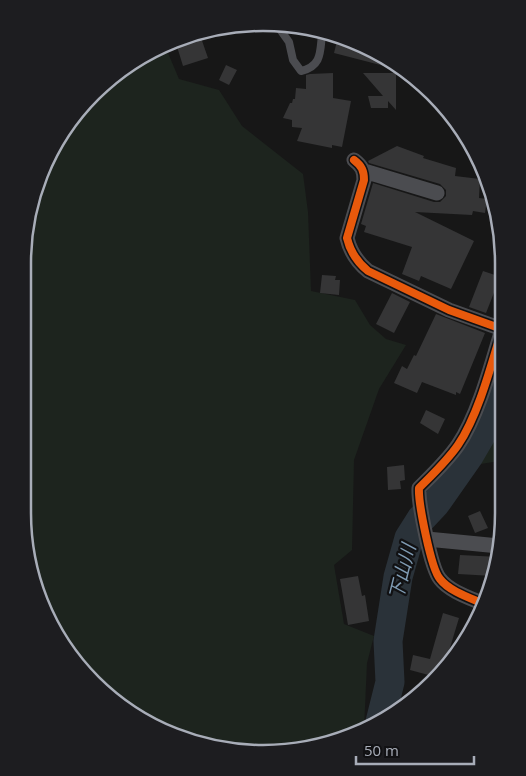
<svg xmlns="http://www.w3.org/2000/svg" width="526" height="776" font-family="'Open Sans','Noto Sans JP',sans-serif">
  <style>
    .green { fill: #1d241e }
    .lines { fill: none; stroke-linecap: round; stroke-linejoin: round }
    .river { stroke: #2a3239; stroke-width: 29 }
    .building { fill: #353536 }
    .lane { stroke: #4b4c50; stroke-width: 8 }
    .street { stroke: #4b4c50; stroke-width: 15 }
    .cycleway-casing { stroke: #111113; stroke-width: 11 }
    .cycleway { stroke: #e8590c; stroke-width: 8 }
    .labels { text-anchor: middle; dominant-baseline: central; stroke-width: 4.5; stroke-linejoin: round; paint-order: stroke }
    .water-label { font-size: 19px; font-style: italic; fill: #7f9bb3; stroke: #111113 }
    .rim { fill: none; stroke: #a8adb8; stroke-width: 2.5 }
  </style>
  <rect width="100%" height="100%" fill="#171717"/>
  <path class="green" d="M163 46 168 53 179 79 219 90 242 126 303 174 308 212 311 291 355 300 370 325 386 339 406 345 379 389 354 460 352 550 334 565 344 624 374 636 367 663 364 729 310 749 247 753 171 735 116 704 63 647 35 590 23 513 27 216 47 156 93 93Z
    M501 408 500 461 474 465 495 425Z"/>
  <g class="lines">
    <path class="river" d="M380 722 390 682 388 641 398 577 409 538 421 519 436 503 469 456 483 432 502 386"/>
  </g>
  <path class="building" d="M200 35 208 58 183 66 175 40Z
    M338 37 355 41 393 66 392 68 334 53Z
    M226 65 237 70 229 85 219 80Z
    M333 73V98L351 101 342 147 332 145V148L297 141 302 128 292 127V120L283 118 290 103H292L293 99H295L296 88 306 89V75L310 74Z
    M363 73H396V110L388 101V108H371L368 96H383Z
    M397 146 424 156 423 158 456 168 455 176 480 179 479 198 487 199 485 213 473 211 472 215 415 212 474 241 451 289 421 276 419 281 402 274 412 247 364 232 366 226 361 224 373 183 434 202H440L446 196V190L440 184 369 163 368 161Z
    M483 271 498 276 495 284 497 285 486 313 469 307Z
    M322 275 336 276 335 280H340L339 295 320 293Z
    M392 293 410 302 394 333 376 324Z
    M436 314 485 333 460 394 456 392V395L422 382 417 393 394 383 402 366 407 369 414 355 416 356Z
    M426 410 445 419 438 434 420 423Z
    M404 465 405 480 400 481 401 489 388 490 387 467Z
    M480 511 488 528 475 533 468 516Z
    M460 555 499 557 493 576 458 574Z
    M358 576 362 596 365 595 369 621 348 625 340 579Z
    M443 613 459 618 446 661 443 660 436 677 410 670 413 655 430 659Z"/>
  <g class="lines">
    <path class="lane" d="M262 23 279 28 289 42 293 60 301 71C322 66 320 52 322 34"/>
    <path class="street" d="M354 160C362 166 364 171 364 180L347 238C350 251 357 262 368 271L449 310 502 329
      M364 171 437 193
      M427 539 499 546
      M484 604C470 598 449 591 440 579 431 569 418 502 419 488 433 474 447 461 458 445 479 414 492 362 503 326"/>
    <g class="cycleway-casing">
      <path id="cycleway" d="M354 160C362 166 364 171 364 180L347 238C350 251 357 262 368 271L449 310 502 329
        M484 604C470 598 449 591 440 579 431 569 418 502 419 488 433 474 447 461 458 445 479 414 492 362 503 326"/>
    </g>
    <use href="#cycleway" class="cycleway"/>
  </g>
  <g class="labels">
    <g class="water-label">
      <text transform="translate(402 572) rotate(-76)">下山川</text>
    </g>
  </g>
  <path d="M0 0H526V776H0ZM263 31H263A232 232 0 0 1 495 263V513A232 232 0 0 1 263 745H263A232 232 0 0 1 31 513V263A232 232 0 0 1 263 31Z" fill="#1d1d20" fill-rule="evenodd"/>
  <path class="rim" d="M263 31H263A232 232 0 0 1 495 263V513A232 232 0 0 1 263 745H263A232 232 0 0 1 31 513V263A232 232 0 0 1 263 31Z"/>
  <path d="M356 756v8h118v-8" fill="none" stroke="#a8adb8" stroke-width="2.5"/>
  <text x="364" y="756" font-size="15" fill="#a8adb8" stroke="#111113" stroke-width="4" paint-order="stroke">50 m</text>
</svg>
